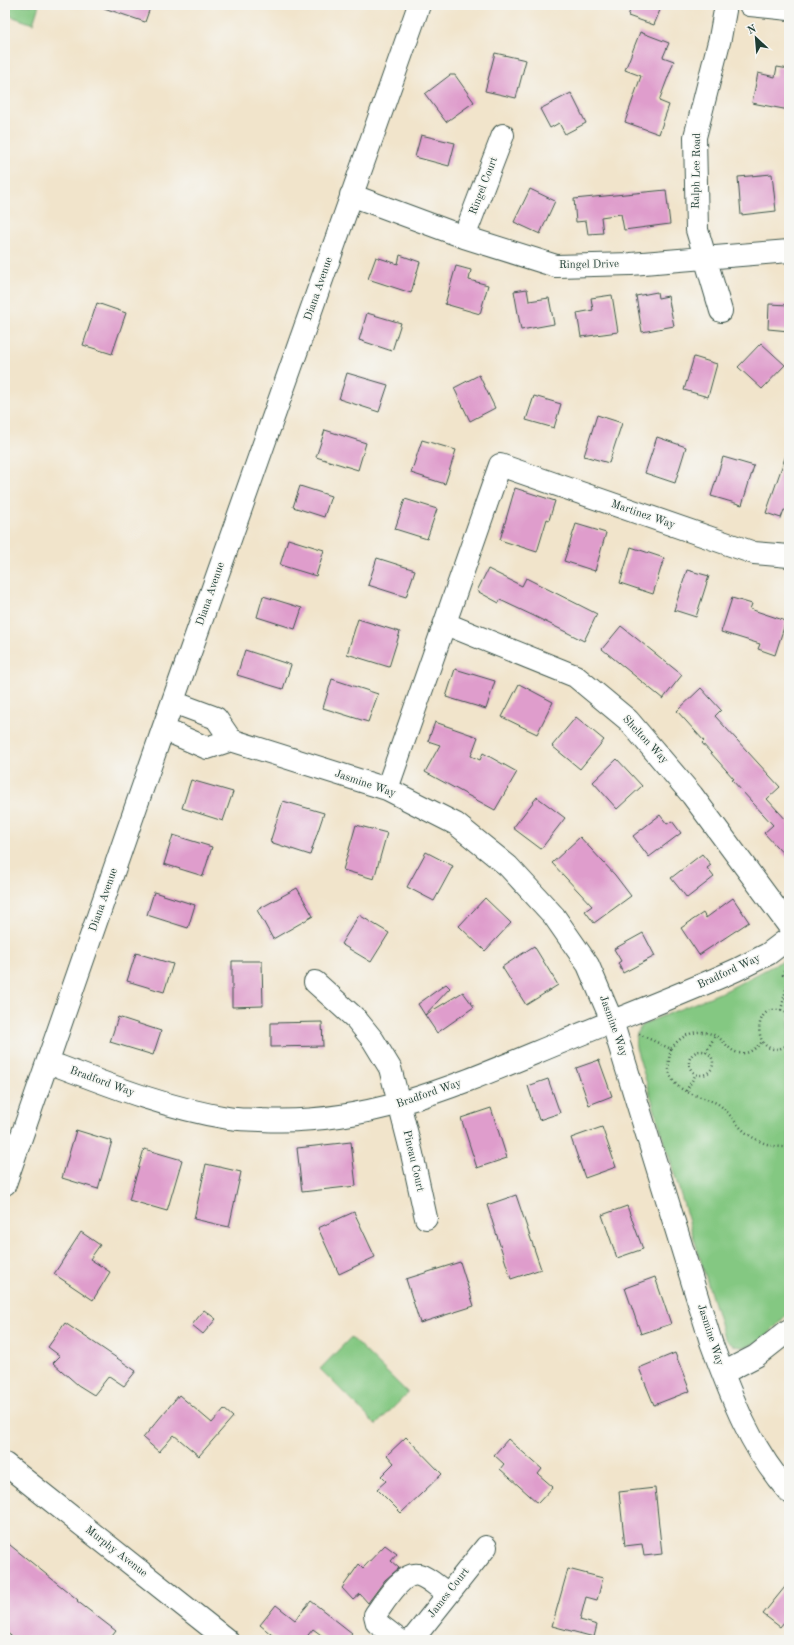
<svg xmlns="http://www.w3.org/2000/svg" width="794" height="1645" font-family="'Old Standard TT',serif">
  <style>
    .green { fill: #84c882; stroke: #52825b }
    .building { fill: #df9dcc }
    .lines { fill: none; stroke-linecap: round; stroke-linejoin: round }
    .minor-casing { stroke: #3e564b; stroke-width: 24 }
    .path { stroke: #3e564b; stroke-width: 2.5; stroke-dasharray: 1 3; stroke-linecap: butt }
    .minor { stroke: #fff; stroke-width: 22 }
    .labels { text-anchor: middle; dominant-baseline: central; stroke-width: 3; stroke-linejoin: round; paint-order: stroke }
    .street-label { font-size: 11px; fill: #1f3d34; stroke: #f6f6f2 }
  </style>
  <rect width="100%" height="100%" fill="#f6f6f2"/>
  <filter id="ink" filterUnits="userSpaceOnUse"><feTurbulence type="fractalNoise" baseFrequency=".025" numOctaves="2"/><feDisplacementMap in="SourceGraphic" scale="8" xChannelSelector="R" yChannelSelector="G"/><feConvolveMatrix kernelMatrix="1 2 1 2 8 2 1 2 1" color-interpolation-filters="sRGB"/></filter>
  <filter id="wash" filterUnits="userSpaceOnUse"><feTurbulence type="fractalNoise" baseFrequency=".012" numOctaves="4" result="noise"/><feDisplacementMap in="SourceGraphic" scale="16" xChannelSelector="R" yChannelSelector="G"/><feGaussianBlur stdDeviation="0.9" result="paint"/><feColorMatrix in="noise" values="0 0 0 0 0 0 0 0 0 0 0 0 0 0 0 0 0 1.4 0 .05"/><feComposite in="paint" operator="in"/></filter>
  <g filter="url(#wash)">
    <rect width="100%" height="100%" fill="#f1e4cb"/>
    <path class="green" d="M5 5H39L33 24 5 14Z
      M782 961H789V1311C775 1329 744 1364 724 1337L636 1048C634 1036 637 1028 648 1022L727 990Z
      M351 1337 408 1393 376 1425 320 1369Z"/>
    <g id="blocks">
      <path class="building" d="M101 5H151L145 22 101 7Z
        M632 5H662L654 25 628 16Z
        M640 32 669 43 663 57 674 61 659 101 669 105 659 134 625 122 641 76 625 70Z
        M495 53 526 60 516 98 485 91Z
        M777 67 789 69V110L752 103 758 73 775 77Z
        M450 75H455L474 102 446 122 425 94Z
        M571 93 586 123 565 134 559 123 550 128 540 109Z
        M421 135 455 143 449 166 415 157Z
        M772 174 776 211 741 215 738 177Z
        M530 189 555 201 540 234 514 222Z
        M666 190 670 224 624 230 621 214 601 217 603 233 588 234 586 221 576 222 574 199Z
        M400 255 420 262 411 293 368 279 376 257 398 264Z
        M456 266 471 270 469 280 488 285 480 314 445 304Z
        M527 289 529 301 549 298 554 324 521 330 514 291Z
        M657 292 658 298 668 296 674 326 642 332 636 296Z
        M612 295 618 332 581 337 577 313 593 310 591 298Z
        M97 303 126 313 112 354 83 345Z
        M769 304 789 305V331L768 329Z
        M367 313 401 323 392 351 359 340Z
        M761 343 785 365 762 389 738 367Z
        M694 357 717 364 708 397 684 390Z
        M347 373 388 385 379 412 339 399Z
        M479 375 495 408 470 421 454 388Z
        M534 396 561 404 554 428 526 420Z
        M597 415 622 423 609 463 584 456Z
        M325 430 366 443 358 470 316 457Z
        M657 437 686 447 675 483 645 473Z
        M422 440 456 450 445 484 411 473Z
        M787 452 789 453V511L784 510 781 518 766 513Z
        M723 457 754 466 742 505 711 496Z
        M300 486 331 496 324 517 293 507Z
        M515 488 555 501 549 520 547 519 537 552 500 540Z
        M405 499 437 509 427 539 395 529Z
        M576 524 606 533 595 571 564 561Z
        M288 539 324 550 316 576 280 565Z
        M631 547 664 558 653 594 620 583Z
        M377 558 415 570 406 597 368 585Z
        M488 569 522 586 526 578 597 614 584 641 534 616 500 600 499 603 477 591Z
        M687 570 709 576 696 617 674 610Z
        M263 596 302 608 295 629 257 617Z
        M732 598 752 604 750 609 786 621 775 655 758 649 760 644 721 632Z
        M358 619 400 632 389 667 347 654Z
        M621 626 682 675 663 699 602 649Z
        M245 650 291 665 283 689 237 675Z
        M455 669 495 681 486 709 446 697Z
        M332 679 378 694 368 722 323 708Z
        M519 684 553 702 537 734 502 717Z
        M701 688 721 710 715 716 780 787 767 799 789 823V860L764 833 773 825 732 780 734 779 702 743 704 741 677 711Z
        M576 717 604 740 580 769 552 746Z
        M435 722 478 737 471 756 480 760 483 753 517 772 495 810 425 772 440 745 428 741Z
        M617 759 642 786 617 809 593 782Z
        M191 780 233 792 223 821 182 808Z
        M537 797 565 818 541 849 513 828Z
        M283 801 324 813 310 855 270 842Z
        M660 815 667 824 672 821 681 833 649 857 633 836Z
        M356 825 387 833 374 879 343 870Z
        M173 835 212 847 203 876 164 864Z
        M580 837 615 875 631 896 594 923 585 911 592 906 552 863Z
        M426 852 453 866 434 901 407 887Z
        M702 854 711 865 707 868 714 877 687 898 671 878Z
        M297 888 313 916 273 939 257 910Z
        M154 892 195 905 188 928 147 915Z
        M485 898 511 923 485 951 459 926Z
        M733 898 749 922 699 955 681 928 703 913 706 918Z
        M359 915 389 933 371 962 341 944Z
        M643 933 655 956 623 973 618 963 621 961 614 949Z
        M534 946 558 985 526 1005 502 967Z
        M136 953 173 964 164 992 127 981Z
        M232 961H262L263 1006 232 1007Z
        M446 984 450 988 425 1015 418 1004Z
        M463 992 474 1007 437 1033 425 1015Z
        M118 1017 161 1031 153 1055 110 1042Z
        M322 1022 323 1046 271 1047V1023Z
        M599 1060 612 1096 589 1105 576 1068Z
        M548 1079 560 1113 539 1120 528 1086Z
        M491 1108 507 1158 477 1168 461 1118Z
        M602 1127 616 1167 585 1178 571 1138Z
        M76 1130 112 1141 98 1189 62 1178Z
        M351 1142 356 1186 302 1192 297 1148Z
        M144 1149 182 1160 167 1211 129 1200Z
        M206 1164 241 1172 229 1227 194 1219Z
        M516 1195 541 1269 511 1279 487 1205Z
        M627 1206 643 1249 617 1258 602 1215Z
        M354 1212 375 1257 339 1274 318 1228Z
        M81 1232 100 1245 90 1259 110 1272 93 1300 54 1274Z
        M460 1262 474 1306 420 1323 406 1279Z
        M655 1277 671 1324 641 1334 625 1288Z
        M204 1310 216 1319 203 1334 192 1325Z
        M65 1323 136 1371 124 1386 109 1376 94 1395 78 1385 53 1363 60 1356 48 1347Z
        M675 1353 690 1391 654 1405 639 1368Z
        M179 1395 212 1423 224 1409 233 1417 199 1456 174 1435 159 1452 143 1438Z
        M406 1437 442 1474 401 1513 377 1489 386 1481 381 1476 394 1463 387 1455Z
        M508 1439 542 1469 538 1474 553 1487 538 1503 500 1469 504 1464 494 1455Z
        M655 1488 662 1554 644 1556 642 1544 625 1546 619 1492Z
        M5 1541 78 1600 77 1601 116 1631 109 1640H16L5 1631Z
        M385 1545 397 1554 391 1561 399 1568 385 1580 368 1603 360 1594 353 1600 342 1588 359 1564 363 1568Z
        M568 1569 603 1578 597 1600 586 1597 580 1620 597 1625 594 1637 552 1626Z
        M789 1582V1616L780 1627 763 1614Z
        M311 1601 352 1633 346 1640H328L313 1629 304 1640H278L260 1625 276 1605 295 1620Z"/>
    </g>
  </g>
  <g filter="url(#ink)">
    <use href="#blocks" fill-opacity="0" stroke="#3e564b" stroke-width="1"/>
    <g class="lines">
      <g class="minor-casing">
        <path id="minor" d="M750 5 789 9
          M351 195 464 237 556 266 631 264 789 251
          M464 237 503 135
          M721 311 697 230 695 137 720 38 726 5
          M446 624 575 676 628 720 692 795 789 926
          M173 702 216 718 231 740
          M163 729 207 748 231 740 387 789 456 824 508 866 554 916 588 965 612 1021 711 1342C731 1396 750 1448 789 1492
          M387 789 500 465 754 553 789 556
          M315 982 356 1019 373 1040 390 1068 412 1154 426 1218
          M48 1062C106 1084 166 1108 228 1118 239 1120 250 1119 261 1120 372 1126 464 1082 564 1041 622 1017 680 995 736 970L768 954 789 938
          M5 1184 163 729 419 5
          M723 1373 756 1356 789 1330
          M5 1464 227 1640
          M399 1640 377 1623 375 1615C384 1603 402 1571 419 1575 428 1577 440 1589 448 1594
          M412 1640 486 1547"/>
      </g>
      <path class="path" d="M781 1010 789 977 783 975 786 964
        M789 1014C748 991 751 1069 789 1044
        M639 1034 671 1049C682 1033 702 1026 719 1038 728 1045 732 1055 745 1053 752 1052 758 1046 763 1041
        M671 1049C668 1061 667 1072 674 1082 684 1095 704 1096 718 1104 726 1109 731 1117 737 1124 750 1139 769 1148 789 1147
        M689 1063a12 12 0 1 1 24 0a12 12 0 1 1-24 0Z
        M706 1052 715 1036
        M686 1091 696 1074"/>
      <use href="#minor" class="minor"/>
    </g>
  </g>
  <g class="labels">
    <g class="street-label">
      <text transform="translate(697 171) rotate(-89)">Ralph Lee Road</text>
      <text transform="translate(484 186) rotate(-69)">Ringel Court</text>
      <text transform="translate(589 265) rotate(-1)">Ringel Drive</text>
      <text transform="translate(319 289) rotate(-71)">Diana Avenue</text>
      <text transform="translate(643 515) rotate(19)">Martinez Way</text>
      <text transform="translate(211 594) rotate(-71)">Diana Avenue</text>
      <text transform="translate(645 740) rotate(47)">Shelton Way</text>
      <text transform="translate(365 784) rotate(19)">Jasmine Way</text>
      <text transform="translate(104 900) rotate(-71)">Diana Avenue</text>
      <text transform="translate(729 972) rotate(-25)">Bradford Way</text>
      <text transform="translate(613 1026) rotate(70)">Jasmine Way</text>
      <text transform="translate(102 1082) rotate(20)">Bradford Way</text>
      <text transform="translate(429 1094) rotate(-19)">Bradford Way</text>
      <text transform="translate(413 1161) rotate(77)">Pineau Court</text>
      <text transform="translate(710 1335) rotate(72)">Jasmine Way</text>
      <text transform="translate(116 1552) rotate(38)">Murphy Avenue</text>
      <text transform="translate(449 1593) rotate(-52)">James Court</text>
    </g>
  </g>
  <rect width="794" height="1645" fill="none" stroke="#f6f6f2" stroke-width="20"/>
  <g transform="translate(756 38) rotate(334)" stroke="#f6f6f2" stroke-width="3" paint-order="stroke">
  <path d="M0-3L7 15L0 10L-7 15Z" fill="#1f3d34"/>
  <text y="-6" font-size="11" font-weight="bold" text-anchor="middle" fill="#1f3d34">N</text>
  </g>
</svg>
